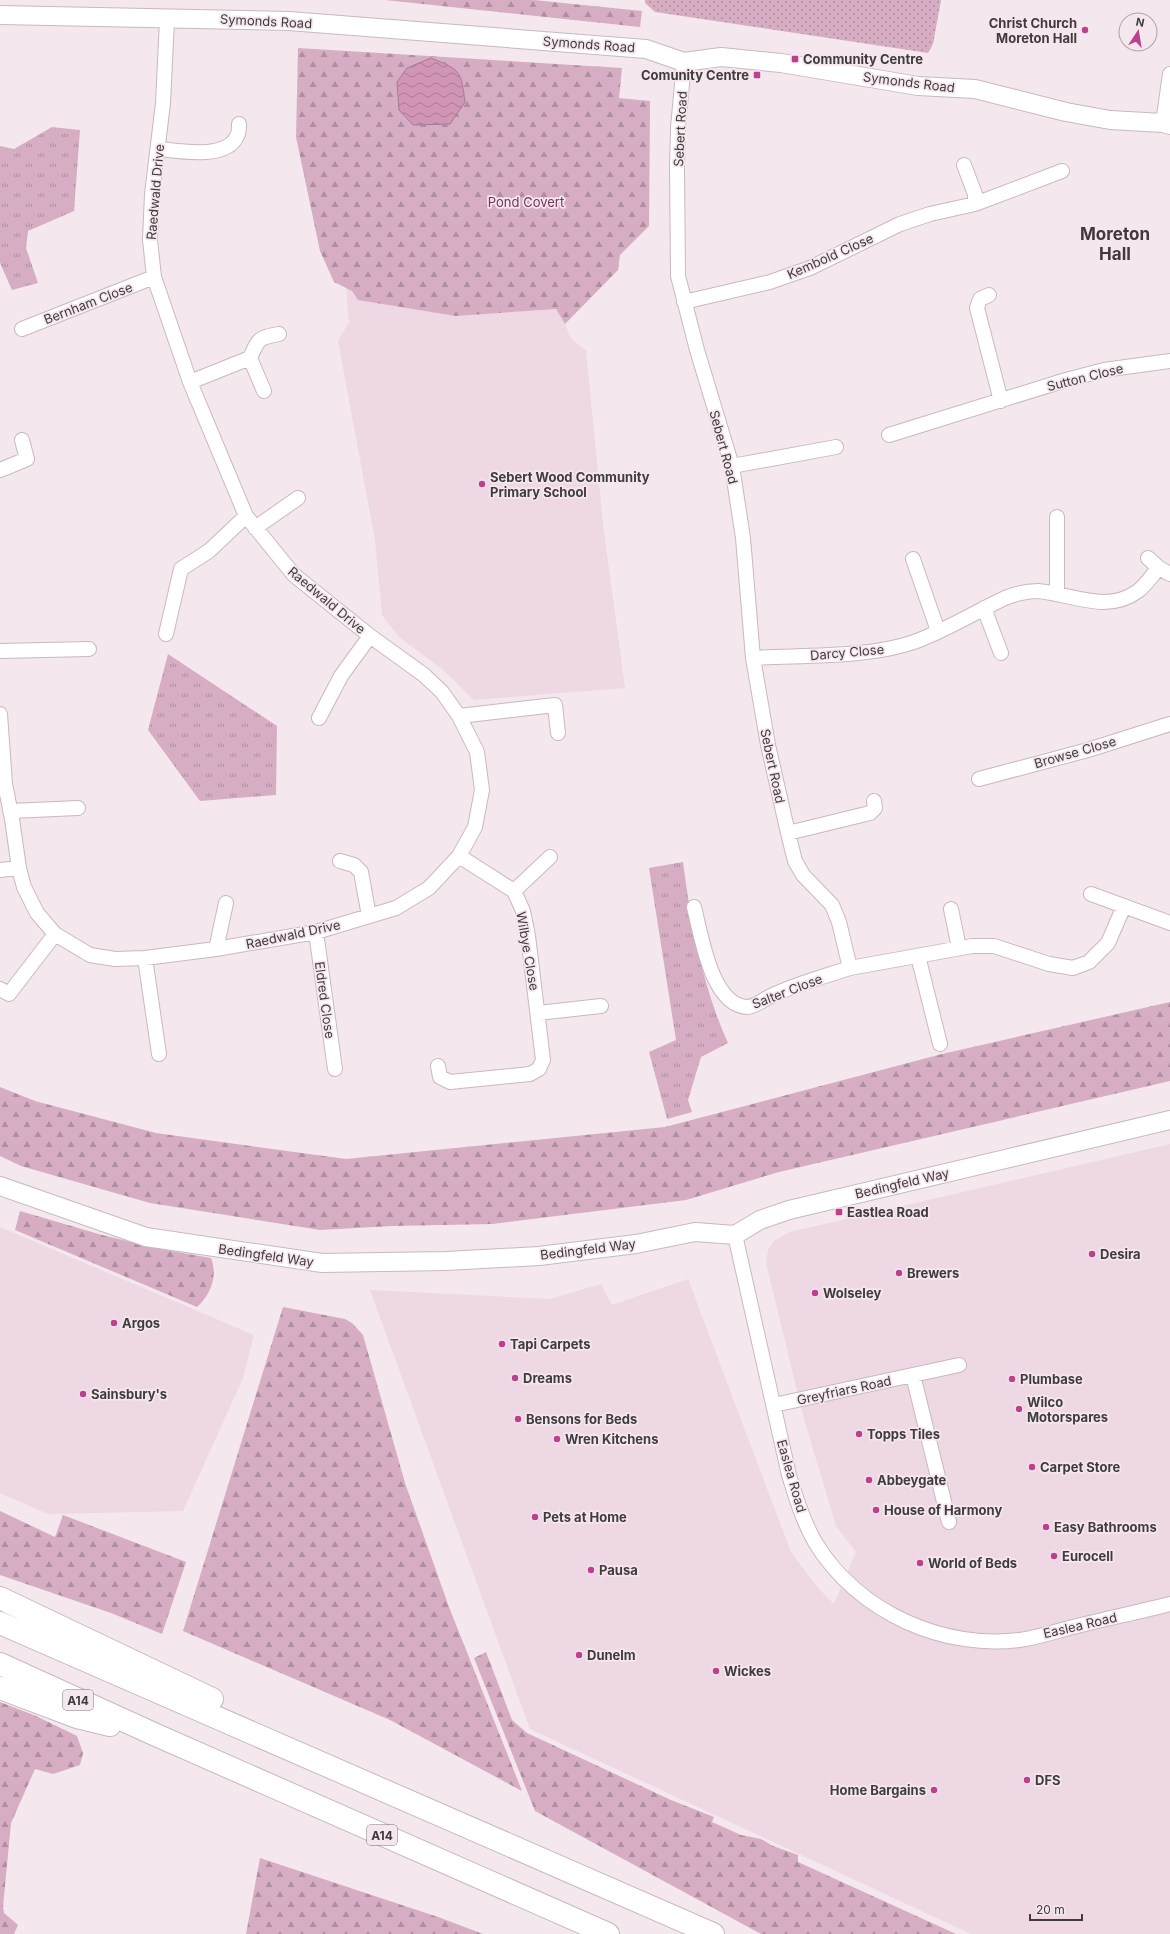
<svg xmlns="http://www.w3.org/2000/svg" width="1170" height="1934" font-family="Inter,sans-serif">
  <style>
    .built { fill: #edd8e3 }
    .grass { fill: url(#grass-tufts) }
    .forest { fill: url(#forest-firs) }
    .park { fill: url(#park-dots) }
    .water { fill: url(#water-waves); stroke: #a67a92 }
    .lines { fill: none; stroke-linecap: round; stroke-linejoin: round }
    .minor-casing { stroke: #c7b9c0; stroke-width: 16 }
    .tertiary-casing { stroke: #c7b9c0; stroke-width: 20 }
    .trunk-casing { stroke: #c7b9c0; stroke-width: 24 }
    .minor { stroke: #fff; stroke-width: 14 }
    .tertiary { stroke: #fff; stroke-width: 18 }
    .trunk { stroke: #fff; stroke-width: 22 }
    .poi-dot { fill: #bd408f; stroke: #f5e7ee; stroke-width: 1.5 }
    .labels { text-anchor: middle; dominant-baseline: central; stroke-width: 3.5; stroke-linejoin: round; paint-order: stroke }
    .shield { fill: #f5e7ee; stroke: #766f73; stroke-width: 1 }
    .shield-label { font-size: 12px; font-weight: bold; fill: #403b3e }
    .street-label { font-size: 13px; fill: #403b3e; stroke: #f5e7ee }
    .poi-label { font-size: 13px; font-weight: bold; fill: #403b3e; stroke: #f5e7ee; text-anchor: start }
    .park-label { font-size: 13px; fill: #78305c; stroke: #f5e7ee }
    .district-label { font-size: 17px; font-weight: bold; fill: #42373c; stroke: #f5e7ee }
  </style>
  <defs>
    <pattern id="grass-tufts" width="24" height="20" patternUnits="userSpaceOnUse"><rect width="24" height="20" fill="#d6adc3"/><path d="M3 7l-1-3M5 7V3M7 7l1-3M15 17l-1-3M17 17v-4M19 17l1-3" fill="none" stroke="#af8ea0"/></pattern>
    <pattern id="forest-firs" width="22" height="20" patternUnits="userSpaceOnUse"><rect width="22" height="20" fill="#d6adc3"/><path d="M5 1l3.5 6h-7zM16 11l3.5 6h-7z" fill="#af8ea0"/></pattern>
    <pattern id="park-dots" width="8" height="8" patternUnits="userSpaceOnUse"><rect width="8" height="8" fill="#d6adc3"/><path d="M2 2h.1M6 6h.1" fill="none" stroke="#af8ea0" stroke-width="1.8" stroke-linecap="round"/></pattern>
    <pattern id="water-waves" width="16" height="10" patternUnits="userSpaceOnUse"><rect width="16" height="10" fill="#d195b6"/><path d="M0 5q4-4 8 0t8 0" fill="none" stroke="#ab7b95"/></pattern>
  </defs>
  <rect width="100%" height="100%" fill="#f5e7ee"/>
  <path class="built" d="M346 288 456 316 556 309 565 324 571 339 586 350 603 524 625 688 474 700 442 669 399 637 382 615 375 540 338 341 349 322Z
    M1170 1144V1934H971L530 1729 370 1290 550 1299 601 1284 612 1305 688 1279 791 1552 817 1587 834 1604 856 1552 836 1526 804 1419 766 1263 768 1250 774 1241 790 1232Z
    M0 1227 254 1335 243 1378 183 1511 48 1514 0 1493Z"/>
  <path class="grass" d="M52 127 80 130 74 211 28 231 26 248 38 283 12 290 0 263V146L14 149Z
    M168 654 277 726 276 795 200 801 148 730Z
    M683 862C691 923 702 986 728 1043L701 1057 688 1100 692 1112 667 1119 649 1052 676 1040 649 868Z"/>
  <path class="forest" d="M385 0H534L642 11 640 27Z
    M298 48 622 68 619 98 650 101 649 226 620 255 618 270 565 324 556 309 456 316 358 300 352 291 334 282 320 251 296 137Z
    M1170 1002V1081L779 1172 686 1200 492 1224 392 1226 320 1230 150 1203 21 1166 0 1156V1087L35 1101 156 1133 346 1159 665 1127 942 1054Z
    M20 1211 102 1235 160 1249 211 1258C218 1275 211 1295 197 1307L15 1230Z
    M283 1307 345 1319 352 1323 363 1335 405 1483 449 1607 522 1791 390 1720 183 1631Z
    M0 1511 55 1537 63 1515 186 1562 162 1634 111 1613 0 1575Z
    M486 1652 512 1720 527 1733 671 1800 714 1817 712 1822 741 1835 761 1839 773 1846 798 1855V1862L956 1934H761L535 1811 474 1658Z
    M0 1702 36 1716 77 1736 83 1753 80 1765 53 1774 35 1769 11 1823 3 1907 4 1913 18 1925 14 1934H0Z
    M260 1858 438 1917 483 1934H246Z"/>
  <path class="park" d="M645 0H941L933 44 928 53 655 12 645 3Z"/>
  <path class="water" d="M431 58C461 70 461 71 465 102L450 124 413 125 399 110 397 82 407 68Z"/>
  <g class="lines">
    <g class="minor-casing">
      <path id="minor" d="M684 62 678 128 677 167 678 276 697 350 732 466 743 538 753 658 768 745 788 833 795 861 803 875 832 905 839 922 850 968 972 946H994L1049 964 1073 968 1089 962 1108 943 1124 906
        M1163 123 1170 74
        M159 149C178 151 227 160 237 136 239 133 239 128 239 124
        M964 165 975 194V204
        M989 295 980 299 977 308 1001 401
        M684 302 770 282 810 268 900 224 930 214 975 204 1062 171
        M22 329 154 277
        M250 358 264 391
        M190 382 250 358C259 338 258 338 279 334
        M889 435 1066 380 1104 370 1170 361
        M732 466 836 447
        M0 470 27 459 22 440
        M255 528 298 498
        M1148 558 1159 568 1170 574
        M913 559 938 631
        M1057 594V517
        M984 608 1001 653
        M166 634 181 569 209 551 246 516
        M0 651 89 649
        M753 658C802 655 868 658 914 642 945 631 975 612 1005 598 1015 594 1027 591 1038 591 1072 594 1107 614 1138 591 1146 585 1152 575 1159 568
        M0 714 5 784 12 819 19 868 24 887 37 913 55 934 90 955 115 959 145 958 216 949 316 932 396 908 429 888 459 856 475 827 482 790 477 752 459 716 442 692 424 675 370 636 294 575 246 516 190 382 154 277 150 240 152 194 163 103 167 20
        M459 716 555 705 558 733
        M319 718 341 676 370 636
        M979 779 1088 750 1170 724
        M10 811 78 808
        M788 833 870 813 875 808 874 801
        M340 861 354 865 361 872 369 916
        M0 870 19 868
        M514 891 550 857
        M1091 894 1170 923
        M694 907C701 934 711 1005 747 1007 754 1007 763 1000 769 997 795 984 823 977 850 968
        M951 909 959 948
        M316 932 335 1069
        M216 949 226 903
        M918 956 940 1044
        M145 958 159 1054
        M0 989 9 994 55 934
        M538 1013 601 1006
        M438 1066 440 1077 450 1082 530 1074 539 1069 543 1060 528 936 523 911 514 891 459 856
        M735 1235 789 1475C796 1498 803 1521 815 1542 857 1612 945 1652 1026 1639 1041 1636 1057 1631 1073 1627 1105 1619 1138 1612 1170 1604
        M913 1375 949 1522
        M774 1405 959 1365"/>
    </g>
    <g class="tertiary-casing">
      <path id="tertiary" d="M0 15 289 21 646 49 684 62 721 57 781 63 918 86 975 89 1066 112 1110 120 1163 123 1170 125
        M0 1186 146 1237 322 1263 446 1261 539 1256 636 1244 695 1232 735 1235 760 1220 789 1210 1170 1120"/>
    </g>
    <g class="trunk-casing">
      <path id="trunk" d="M0 1598 212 1699
        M0 1623 713 1934
        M0 1664 156 1735 608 1934
        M0 1688 77 1717 110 1725"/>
    </g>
    <use href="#minor" class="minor"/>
    <use href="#tertiary" class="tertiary"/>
    <use href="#trunk" class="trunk"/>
  </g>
  <g class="poi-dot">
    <circle cx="1085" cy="30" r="4"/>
    <rect x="791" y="55" width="8" height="8" rx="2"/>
    <rect x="753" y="71" width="8" height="8" rx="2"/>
    <circle cx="482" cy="484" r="4"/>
    <rect x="835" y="1208" width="8" height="8" rx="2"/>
    <circle cx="1092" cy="1254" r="4"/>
    <circle cx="899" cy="1273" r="4"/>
    <circle cx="815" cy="1293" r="4"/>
    <circle cx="114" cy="1323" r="4"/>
    <circle cx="502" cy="1344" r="4"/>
    <circle cx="515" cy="1378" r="4"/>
    <circle cx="1012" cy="1379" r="4"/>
    <circle cx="83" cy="1394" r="4"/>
    <circle cx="1019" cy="1409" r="4"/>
    <circle cx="518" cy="1419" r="4"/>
    <circle cx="859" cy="1434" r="4"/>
    <circle cx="557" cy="1439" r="4"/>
    <circle cx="1032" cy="1467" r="4"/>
    <circle cx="869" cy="1480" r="4"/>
    <circle cx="876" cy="1510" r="4"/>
    <circle cx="535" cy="1517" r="4"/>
    <circle cx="1046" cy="1527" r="4"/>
    <circle cx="1054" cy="1556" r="4"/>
    <circle cx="920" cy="1563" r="4"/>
    <circle cx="591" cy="1570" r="4"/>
    <circle cx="579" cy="1655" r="4"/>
    <circle cx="716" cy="1671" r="4"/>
    <circle cx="1027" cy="1780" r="4"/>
    <circle cx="934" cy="1790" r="4"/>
  </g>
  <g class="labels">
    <g class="shield">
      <rect x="63" y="1690" width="30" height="20" rx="3"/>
      <rect x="367" y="1825" width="30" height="20" rx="3"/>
    </g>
    <g class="shield-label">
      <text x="78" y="1700">A14</text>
      <text x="382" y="1835">A14</text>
    </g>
    <g class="street-label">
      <text transform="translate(266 21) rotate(3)">Symonds Road</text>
      <text transform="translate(589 44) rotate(4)">Symonds Road</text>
      <text transform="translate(909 82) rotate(7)">Symonds Road</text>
      <text transform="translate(680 129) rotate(-87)">Sebert Road</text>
      <text transform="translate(155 192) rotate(-85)">Raedwald Drive</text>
      <text transform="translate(830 256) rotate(-24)">Kembold Close</text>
      <text transform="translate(88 303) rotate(-21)">Bernham Close</text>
      <text transform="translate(1085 377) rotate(-14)">Sutton Close</text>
      <text transform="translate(724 447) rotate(75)">Sebert Road</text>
      <text transform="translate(327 600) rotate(40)">Raedwald Drive</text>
      <text transform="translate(847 652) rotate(-5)">Darcy Close</text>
      <text transform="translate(1075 752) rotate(-16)">Browse Close</text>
      <text transform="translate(773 766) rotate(78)">Sebert Road</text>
      <text transform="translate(293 934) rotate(-12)">Raedwald Drive</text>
      <text transform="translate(528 951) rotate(80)">Wilbye Close</text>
      <text transform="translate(787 991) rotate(-21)">Salter Close</text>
      <text transform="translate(325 1000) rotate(82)">Eldred Close</text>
      <text transform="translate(902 1183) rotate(-13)">Bedingfeld Way</text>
      <text transform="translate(588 1249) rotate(-7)">Bedingfeld Way</text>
      <text transform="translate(266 1255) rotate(8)">Bedingfeld Way</text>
      <text transform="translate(844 1390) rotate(-12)">Greyfriars Road</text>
      <text transform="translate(792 1476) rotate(74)">Easlea Road</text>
      <text transform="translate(1080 1625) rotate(-13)">Easlea Road</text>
    </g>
    <g class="poi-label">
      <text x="1077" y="23" text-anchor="end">Christ Church<tspan x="1077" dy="15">Moreton Hall</tspan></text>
      <text x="803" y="59">Community Centre</text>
      <text x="749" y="75" text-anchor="end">Comunity Centre</text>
      <text x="490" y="477">Sebert Wood Community<tspan x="490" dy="15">Primary School</tspan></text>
      <text x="847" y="1212">Eastlea Road</text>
      <text x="1100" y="1254">Desira</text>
      <text x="907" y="1273">Brewers</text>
      <text x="823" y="1293">Wolseley</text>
      <text x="122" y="1323">Argos</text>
      <text x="510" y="1344">Tapi Carpets</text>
      <text x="523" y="1378">Dreams</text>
      <text x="1020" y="1379">Plumbase</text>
      <text x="91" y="1394">Sainsbury's</text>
      <text x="1027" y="1402">Wilco<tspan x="1027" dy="15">Motorspares</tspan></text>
      <text x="526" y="1419">Bensons for Beds</text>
      <text x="867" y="1434">Topps Tiles</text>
      <text x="565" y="1439">Wren Kitchens</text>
      <text x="1040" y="1467">Carpet Store</text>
      <text x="877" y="1480">Abbeygate</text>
      <text x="884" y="1510">House of Harmony</text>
      <text x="543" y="1517">Pets at Home</text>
      <text x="1054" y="1527">Easy Bathrooms</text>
      <text x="1062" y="1556">Eurocell</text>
      <text x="928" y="1563">World of Beds</text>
      <text x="599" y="1570">Pausa</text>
      <text x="587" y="1655">Dunelm</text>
      <text x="724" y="1671">Wickes</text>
      <text x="1035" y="1780">DFS</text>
      <text x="926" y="1790" text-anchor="end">Home Bargains</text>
    </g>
    <g class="park-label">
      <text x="526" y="202">Pond Covert</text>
    </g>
    <g class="district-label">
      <text x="1115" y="234">Moreton<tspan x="1115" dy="20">Hall</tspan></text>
    </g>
  </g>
  <g transform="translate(1138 32) rotate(12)"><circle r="19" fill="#f5e7ee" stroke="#ada2a8"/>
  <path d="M0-3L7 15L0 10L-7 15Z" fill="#bd408f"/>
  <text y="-6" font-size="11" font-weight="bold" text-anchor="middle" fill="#403b3e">N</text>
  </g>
  <path d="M1030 1914v6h52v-6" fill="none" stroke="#403b3e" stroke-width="2"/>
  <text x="1036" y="1914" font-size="12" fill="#403b3e" stroke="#f5e7ee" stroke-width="3" paint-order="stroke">20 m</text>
</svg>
